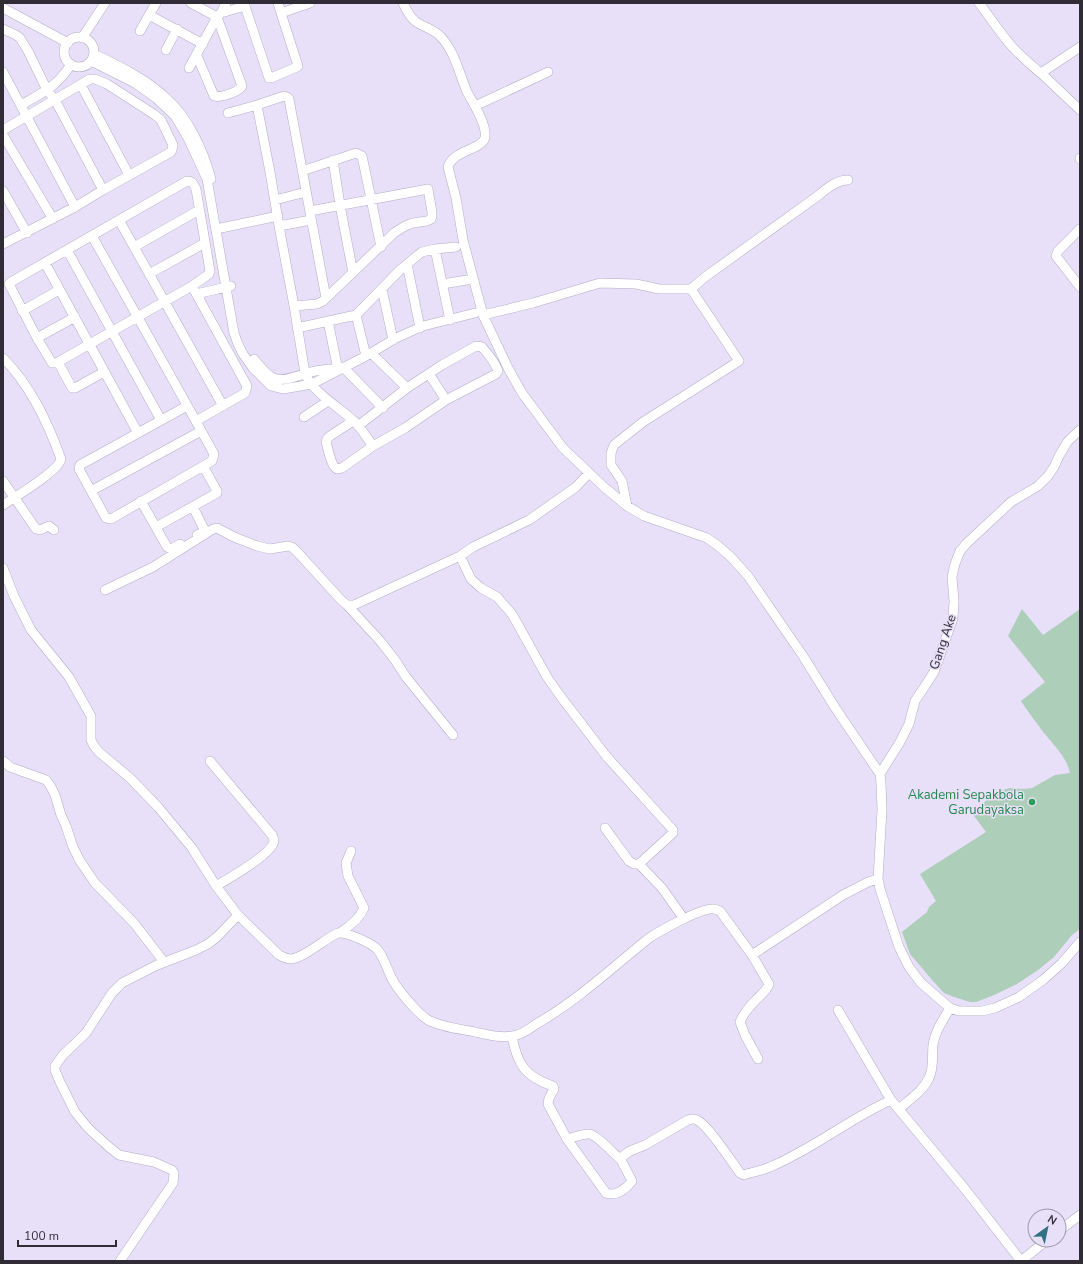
<svg xmlns="http://www.w3.org/2000/svg" width="1083" height="1264" font-family="'Nunito Sans',sans-serif">
  <style>
    .garden { fill: #adceb8 }
    .lines { fill: none; stroke-linecap: round; stroke-linejoin: round }
    .minor-casing { stroke: #b3abc3; stroke-width: 10 }
    .minor { stroke: #fff; stroke-width: 9 }
    .leisure-dot { fill: #2e9e5b; stroke: #e8e0f9; stroke-width: 1.5 }
    .labels { text-anchor: middle; dominant-baseline: central; stroke-width: 3; stroke-linejoin: round; paint-order: stroke }
    .street-label { font-size: 13px; fill: #2f2c35; stroke: #e8e0f9 }
    .leisure-label { font-size: 13px; fill: #27864d; stroke: #e8e0f9; text-anchor: end }
  </style>
  <rect width="100%" height="100%" fill="#e8e0f9"/>
  <path class="garden" d="M1022 609 1043 635 1080 609V929L1072 935 1054 957 1038 970 1017 984 992 996 976 1002H970L954 997 944 993 933 981 910 954 902 932 927 912 929 907 936 901 920 874 986 832 971 812 998 792 1009 788 1025 789 1032 788 1055 775 1070 773C1066 755 1052 744 1041 729 1034 720 1027 710 1021 701L1045 682 1008 636Z"/>
  <g class="lines">
    <g class="minor-casing">
      <path id="minor" d="M191 3 217 17 221 13 226 3
        M278 3 281 13 310 3
        M403 3C406 9 409 16 415 21 423 27 434 29 441 37 455 52 459 73 467 92 472 101 490 129 484 140 478 150 453 151 448 167L456 198 463 240 483 315 508 368 522 393 563 448 604 487 627 506 644 516 707 538 717 545 731 557 748 576 803 656 836 709 880 774 881 783 882 810 878 879 880 889 899 947 909 967 921 983 950 1008 959 1011H982L995 1008 1019 997 1043 980 1062 963 1080 942
        M979 3C989 16 998 30 1009 43 1017 53 1028 62 1038 71L1041 73 1080 110
        M245 6 269 78H271L297 67 298 66 281 13
        M3 8 68 43
        M221 13 245 6 244 3
        M149 15 203 44
        M3 29 16 35 20 38 28 51 47 90 55 100 103 190
        M140 31 156 3
        M64 52a15 15 0 1 1 30 0a15 15 0 1 1-30 0Z
        M82 38 105 3
        M166 50 177 29
        M94 54C119 66 147 79 167 99 188 117 204 152 211 179
        M197 56 214 96C220 98 239 92 242 86L217 17
        M91 61 135 83 156 98 175 116 188 138 207 179 234 333 238 344 243 354 253 368 271 386 283 389 312 384 366 356 396 338 423 326 475 313
        M189 68 217 17
        M3 72 75 207
        M1041 73 1080 47
        M81 85 129 175
        M21 105C42 93 58 86 71 64
        M257 105 270 172 279 226 294 306 305 373C311 391 340 408 354 421 361 428 367 438 373 446
        M475 106 548 72
        M228 113 257 105 284 96 287 97 289 99 326 298
        M3 130 90 79H95L107 84 155 115 161 120 173 145 172 150 171 152 103 190 75 207 3 244
        M3 135 53 219
        M1080 158V159
        M333 160 340 205 353 273
        M302 171 356 153 362 156 381 247
        M187 181C193 181 194 185 196 189L210 271 209 274 192 286 58 362 56 363H52L37 338 9 284 11 282Z
        M3 191 27 233
        M275 200 306 192
        M119 220 223 406
        M279 226 311 220
        M221 228 278 216
        M1080 229 1058 251 1056 256 1080 287
        M92 236C133 309 174 381 214 454L212 461 111 519 106 518 79 469 80 465 187 406
        M134 247 199 210
        M435 249 450 320
        M67 250 161 420
        M45 263 138 433
        M407 264 420 328
        M149 274 205 243
        M442 284 467 280
        M192 286 247 386 245 393 196 421
        M382 289 393 340
        M196 294 231 286
        M294 306 317 304 323 301 344 281 394 233 405 226 413 223 427 221 431 219 432 216V212L428 189 310 211
        M22 311 59 290
        M356 315 366 356
        M483 315 533 303 600 283 636 284 659 289H691L705 277 819 195C827 188 837 180 848 180
        M328 321 338 370
        M297 328 356 315 400 270 418 255 422 252 435 249 456 247
        M37 338 75 317
        M371 353 407 388
        M3 358C31 386 48 423 61 459 59 471 15 497 3 505
        M254 359C273 383 277 383 304 374 314 370 327 369 338 368
        M58 362 72 388H75L104 372
        M343 367 383 408
        M429 374 446 400
        M304 417 328 401
        M353 421 330 436 327 439 326 442C328 449 331 466 337 469L342 468 373 446 405 428 446 400 496 374 498 371C495 362 488 354 482 347L476 346 442 365 407 388 358 426
        M3 481 36 529 40 530 49 526 54 530
        M91 491 201 431
        M141 501 167 547 171 549 180 544
        M627 506 622 481 611 465V453L614 445 643 422 739 361 691 289
        M193 507 204 529 203 532 197 535
        M156 527 217 493V491L203 466
        M460 556 471 579 481 588 497 597 512 614 547 677 561 697 607 757 673 830V833L639 864 662 888 684 919
        M3 568 14 596 31 630 69 677 91 716V740L94 746 99 752 130 778 158 807 192 848 216 886 238 915 279 955C283 957 287 959 291 959 306 957 324 939 338 933 347 932 371 943 377 949 384 957 387 969 392 979 398 990 417 1013 428 1020 441 1027 460 1029 475 1032 488 1035 504 1039 517 1035 524 1033 532 1027 538 1023 578 1000 613 967 649 938 660 931 702 907 714 909 716 909 718 910 720 911L752 955
        M105 590 153 567 213 529 217 528 234 537 257 546 270 549 288 546 292 547 301 556 341 600 347 605H354L460 556 473 547 529 520 576 487 589 473
        M347 605 381 642 395 660 406 677 453 735
        M3 761 10 767 46 780 50 785 55 795 61 815 66 826 73 847 80 861 95 883 134 923 164 962
        M210 761 272 835C273 837 274 838 274 841 272 854 228 879 216 886
        M880 774 900 742 909 724 915 701 927 683 934 672 953 618 954 601 952 577 955 564 960 551 967 543 1011 502 1038 486 1048 476 1054 467 1059 456 1068 441 1080 430
        M605 828 629 861 634 864H639
        M341 932C350 926 360 918 364 908L348 876 346 863 351 851
        M838 1010 891 1100
        M512 1036C517 1064 525 1077 553 1086L554 1089C551 1095 548 1098 548 1104L567 1139 606 1193C616 1197 626 1189 632 1181L621 1160 623 1156 630 1151 645 1145 688 1120C691 1119 694 1118 697 1120 709 1126 731 1161 740 1173L744 1175C752 1172 762 1171 770 1167 813 1149 849 1119 891 1100L965 1189 1021 1261
        M758 1059 745 1035 740 1022C743 1014 749 1007 755 1001 760 995 767 991 769 984L752 955 843 895 868 882 878 879
        M899 1109C909 1100 923 1091 929 1078 934 1068 932 1055 933 1045 935 1031 943 1020 950 1008
        M567 1139C574 1137 582 1134 589 1134 596 1134 615 1155 621 1160
        M1059 1231 1080 1215
        M120 1261 173 1183 174 1173 172 1170 154 1162 119 1155 109 1147 88 1128 75 1112 60 1082 55 1070V1066L63 1055 86 1033 112 993 122 983 155 966 196 950 208 944 218 936 238 915
        M1021 1261 1047 1240"/>
    </g>
    <use href="#minor" class="minor"/>
  </g>
  <circle class="leisure-dot" cx="1032" cy="802" r="4"/>
  <g class="labels">
    <g class="street-label">
      <text transform="translate(943 642) rotate(-71)">Gang Ake</text>
    </g>
    <g class="leisure-label">
      <text x="1024" y="795">Akademi Sepakbola<tspan x="1024" dy="15">Garudayaksa</tspan></text>
    </g>
  </g>
  <rect width="1083" height="1264" fill="none" stroke="#2f2c35" stroke-width="8"/>
  <g transform="translate(1047 1228) rotate(33)"><circle r="19" fill="#e8e0f9" stroke="#9e98ab"/>
  <path d="M0-3L7 15L0 10L-7 15Z" fill="#307284"/>
  <text y="-6" font-size="11" font-weight="bold" text-anchor="middle" fill="#2f2c35">N</text>
  </g>
  <path d="M18 1240v6h98v-6" fill="none" stroke="#2f2c35" stroke-width="2"/>
  <text x="24" y="1240" font-size="12" fill="#2f2c35" stroke="#e8e0f9" stroke-width="3" paint-order="stroke">100 m</text>
</svg>
